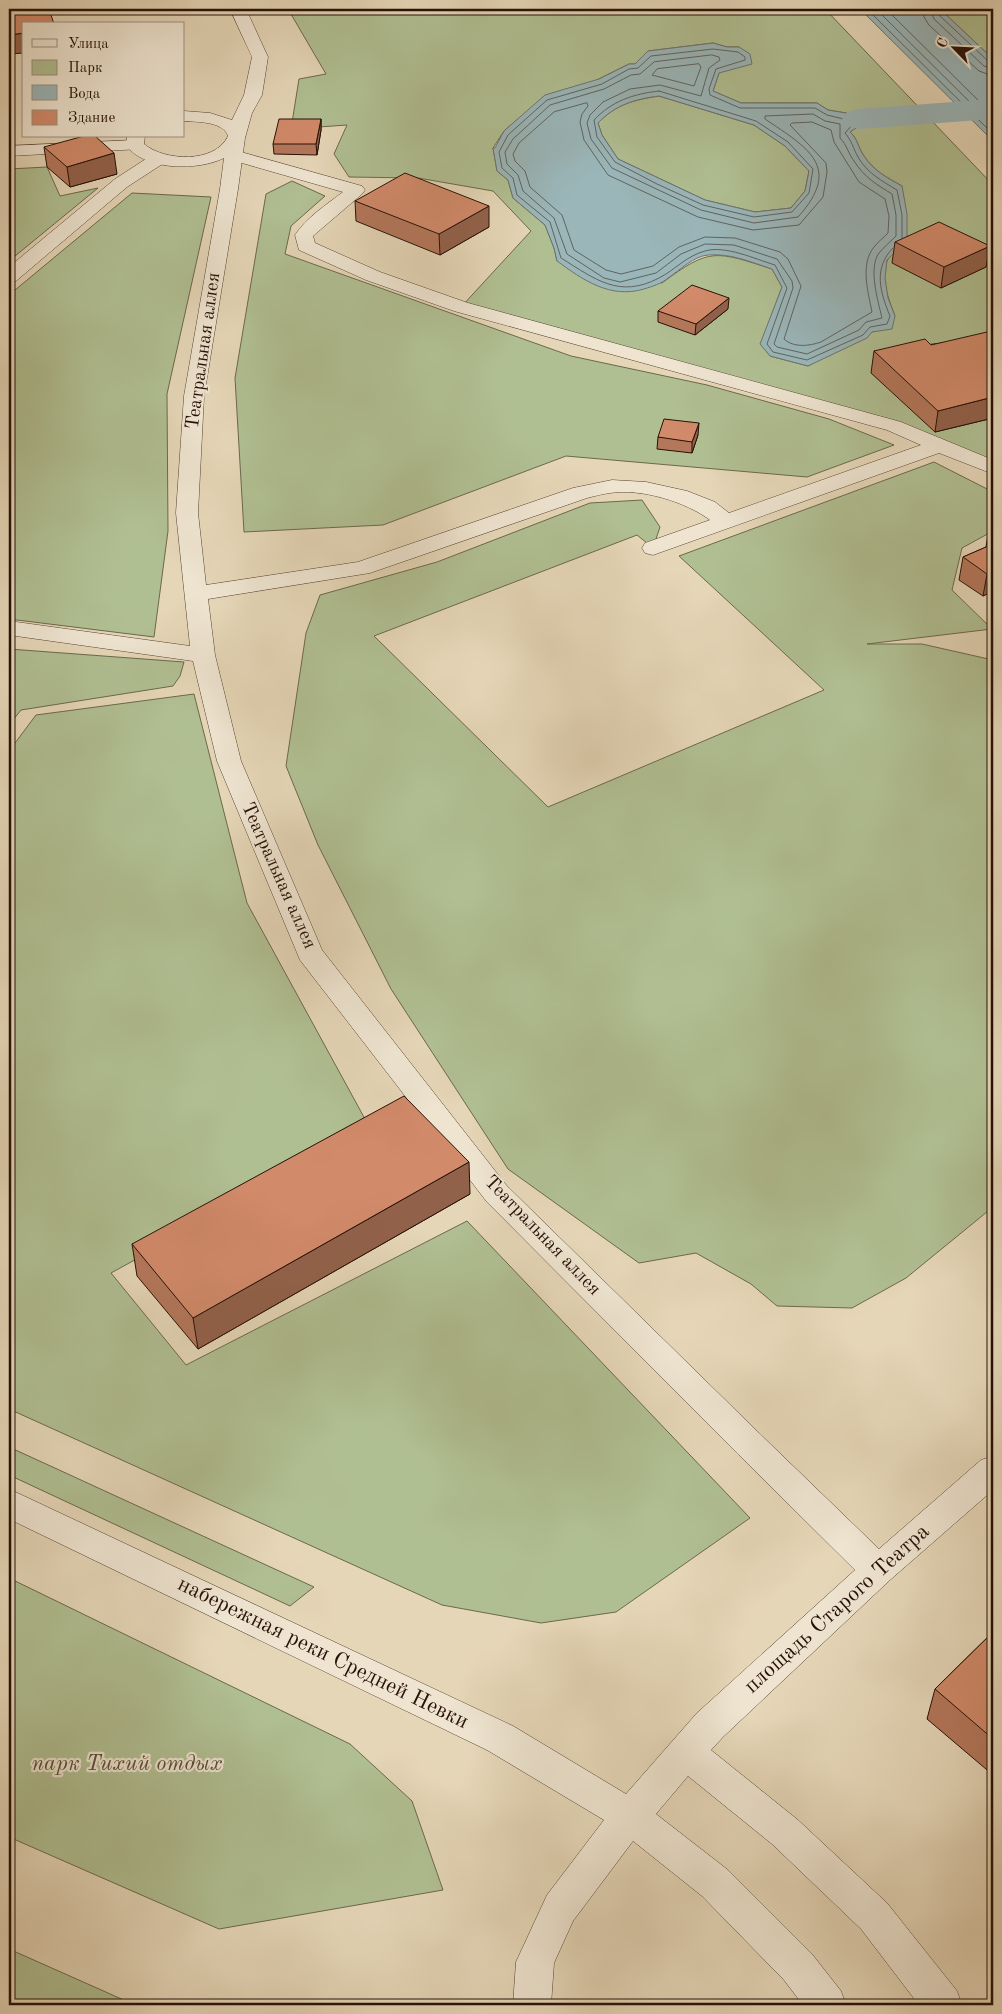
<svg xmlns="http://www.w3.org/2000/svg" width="1002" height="2014" font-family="'Old Standard TT',serif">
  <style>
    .green { fill: #b0bf92; stroke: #6b684c; fill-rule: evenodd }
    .water { fill: #9ab6b9; stroke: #6c7472; fill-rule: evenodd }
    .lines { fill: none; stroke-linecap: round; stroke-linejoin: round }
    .shore { stroke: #606360; stroke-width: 1 }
    .canal { fill: #9ab6b9; fill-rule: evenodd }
    .lane-casing { stroke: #564233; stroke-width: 1 }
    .street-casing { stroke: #564233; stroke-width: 1 }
    .lane { fill: #eee4d0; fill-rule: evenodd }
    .street { fill: #eee4d0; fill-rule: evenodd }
    .wall { fill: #b4775b; stroke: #261007 }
    .shaded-wall { fill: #92614a; stroke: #261007 }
    .building { fill: #d18a6a; stroke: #261007 }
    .labels { text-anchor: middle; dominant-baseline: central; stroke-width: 4.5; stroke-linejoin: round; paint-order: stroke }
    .street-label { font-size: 19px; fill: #261007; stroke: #eee4d0 }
    .near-street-label { font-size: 22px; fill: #261007; stroke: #eee4d0 }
    .near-park-label { font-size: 22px; font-style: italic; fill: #564d38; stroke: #eee4d0 }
  </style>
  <rect width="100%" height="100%" fill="#e5d6b7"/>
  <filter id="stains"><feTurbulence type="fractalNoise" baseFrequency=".004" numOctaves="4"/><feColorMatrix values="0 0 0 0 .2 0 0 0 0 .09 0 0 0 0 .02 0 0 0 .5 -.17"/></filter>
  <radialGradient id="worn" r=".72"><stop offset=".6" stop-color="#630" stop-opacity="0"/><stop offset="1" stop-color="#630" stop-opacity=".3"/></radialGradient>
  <path class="green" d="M288 9H825L993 185V468L941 445 461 307 531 231 493 191 418 178 349 177 334 154 347 125 291 129 299 79 326 74ZM713 43 727 47H739L719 73 713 91 741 103H817L828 110 852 114 864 122 850 132C858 139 858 148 864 156 874 171 886 177 902 186L907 241C901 247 890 254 887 261 880 279 889 300 895 316L880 330 871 332 808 366 770 356 761 344 782 287 772 269C716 251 710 247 662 283L557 261 554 248 545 225 513 198 508 180 497 171 493 148 504 131 518 119 629 64H635L648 51Z
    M940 9H993V59Z
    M659 96 754 125 785 146 809 171 805 191 791 208 755 212 705 200 618 159 602 135 598 123C616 104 634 100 659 96Z
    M47 167 60 196 98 188 9 261V169Z
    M292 181 325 196 291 226 285 254 571 356 707 385 829 419 894 445 807 477 566 456 383 525 244 532 235 378 266 194Z
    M132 193 211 197 167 394 168 531 154 637 9 619V295Z
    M934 462 993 492V531L962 548 952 590 992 629 867 644H922L993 660V1207L906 1278 852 1308 777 1306 751 1284 696 1253 639 1263 508 1169 391 989 318 845 286 766 306 633 320 595 437 562 590 503 642 500 660 527 653 548 637 535 374 636 548 807 824 690 679 556Z
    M9 649 184 662 180 676 173 686 21 710 9 725Z
    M194 694 247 903 371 1130 111 1273 186 1365 467 1221 750 1518 616 1612 541 1623 442 1605 9 1409V751L36 715Z
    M9 1447 314 1587 290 1606 9 1475Z
    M9 1578 350 1744 412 1801 443 1890 219 1929 9 1837Z
    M9 1949 135 2005H9Z"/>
  <path class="water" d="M860 9H940L993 59V141Z
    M713 43 727 47H739L750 54 752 64 719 73 713 91 741 103H817L828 110 852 114 864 123 850 132C858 139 858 148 864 156 874 171 886 177 902 186L907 214V241L887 260 885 278 888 298 895 316 892 329 872 332 867 338 808 366 770 356 760 344 782 287 772 269C751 262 730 253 708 255 694 256 680 270 668 278 661 284 653 286 644 289 610 299 583 280 557 261L554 248 545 225 513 198 508 180 497 171 493 148H495L504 131 545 95 599 79 629 64H635L648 51ZM659 96 754 125 785 146 809 171 805 191 791 208 755 212 705 200 618 159 602 135 598 123C615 105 635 99 659 96Z"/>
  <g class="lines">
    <path class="shore" d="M867 9 993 134
      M876 9 993 125
      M886 9 993 115
      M923 9 924 17 929 25 979 71 993 76
      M930 9 934 19 984 66 993 69
      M937 9 939 15 988 61 993 62
      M712 55 719 57 720 60 709 68 701 96 660 85 630 89 603 102 590 115 587 123 591 139 612 168 701 210 754 223 798 217C843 167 808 148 765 119V116L813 114 825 121 840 124V138C847 145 848 153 854 161 865 178 876 184 892 194L896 215V236C891 241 884 247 879 253 868 268 878 301 882 318L866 322 859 330 807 354 777 347 774 344 793 288 792 281 777 259 734 245 705 244 681 254 656 273 620 282 604 278 567 254 554 218 523 191 518 175 507 164 505 152 513 139 550 105 604 89 631 75 640 74 654 62Z
      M699 64 701 67 694 86 652 75 657 69Z
      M659 91 756 121 788 142 813 169 809 193 792 212 754 217 703 205 657 184 615 162 597 137 594 120C612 101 633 94 659 91Z
      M587 103 588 106 582 114 580 122 584 140 608 175 698 217 753 230 799 225 823 197 827 172 826 163 790 125 792 123 812 122 831 130 834 142 859 182 885 199 889 216 888 233C883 238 878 242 874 247 860 264 868 292 872 312L821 342C809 346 794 348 784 339L801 286 788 259 780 252 735 238 705 237 679 247 653 266 621 274 606 270 574 250 562 215 530 187 525 171 515 161 513 154 519 143 554 112Z
      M893 248C873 268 880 292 890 316L887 324 870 327 863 335 807 360 773 352 767 344 787 288 775 265C755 259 725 245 705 251 686 256 675 270 659 278 619 299 595 279 561 258L550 222 517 195 513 178 502 168 499 152 508 135 547 100 602 84 629 69 638 68 651 56 713 49 738 52 745 57V60L716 69 709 89 710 95 740 108H815L827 115 852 121 853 124 845 133C852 141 853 148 858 157 867 173 882 181 897 190L902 215V238"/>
    <path class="canal" d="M993 99V119L859 129 847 126 842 119 847 112 859 109Z"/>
    <g class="lane-casing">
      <path id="lane" d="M135 140 141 141 144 145 141 149 9 156V146Z
        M234 150 362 186 365 190 362 194 313 236 315 243 380 272 468 303 901 422 993 460V474L939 453 653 555 645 553 642 548 645 543 710 520C686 502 641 488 610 493 602 494 595 496 587 498L370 573 208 599 215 655 241 761 322 950 507 1186 760 1434 765 1444 760 1454 749 1458 738 1454 487 1202 300 960 217 761 193 661 9 635V621L190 646 176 513 184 396 220 189 223 185 229 184 235 185 238 189 204 396 198 513 206 585 358 562 573 488 612 480 646 482 687 491 715 502 729 513 921 445 887 430 454 311 366 280 299 250 295 235C307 217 326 205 343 192L228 159 225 155 228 151Z
        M158 154 164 155 167 159 164 163 127 187 16 281 9 283V267L115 179 152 155Z"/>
    </g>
    <g class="street-casing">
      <path id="street" d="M230 9H246L268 57 262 95 252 113 245 138 238 189 235 193 229 194 223 193 220 189 224 158C198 171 144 171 126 145L127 136H145L144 144C164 161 215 164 228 136 223 121 196 122 184 121V111L210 113 232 120 244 95 252 57Z
        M749 1430 760 1434 879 1549 981 1460 993 1456V1490L890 1580 723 1737 711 1750 798 1820 887 1903 957 1991 962 2005H919L861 1929 772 1844 688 1776 656 1814 728 1870 812 1954 841 1991 846 2005H803L784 1980 702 1896 633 1841 573 1921 554 1963 551 2005H513L516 1962 547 1895 604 1820 487 1750 9 1519V1489L513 1726 626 1794 697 1713 855 1570 738 1454 733 1444 738 1434Z"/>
    </g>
    <use href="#lane" class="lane"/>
    <use href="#street" class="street"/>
  </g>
  <path class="wall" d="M321 119V130L317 155 274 154 273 144Z
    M44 147 117 174 70 187 47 167Z
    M355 201 489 227 440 255 356 221Z
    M895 242 990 246 986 267 941 288 892 263Z
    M728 309 695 335 658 322V311Z
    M993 337V418L935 432 871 373 874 351Z
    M698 435 692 453 657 449 658 437Z
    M993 526V591L983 596 959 580 963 557 986 547 989 528Z
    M470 1194 198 1349 137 1276 132 1244Z
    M993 1632V1775L927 1719 935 1689Z"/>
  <path class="shaded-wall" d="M24 33V53L9 54V35Z
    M321 119V130L317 155 316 144Z
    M114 153 117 174 70 187 67 167Z
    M489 206V227L440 255 439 234Z
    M990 246 986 267 941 288 944 267Z
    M729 298 728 309 695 335 696 324Z
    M993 397V418L935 432 938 411Z
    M699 423 698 435 692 453V442Z
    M993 571V591L983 596 987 574Z
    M469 1162 470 1194 198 1349 193 1318Z"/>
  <path class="building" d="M9 9H49L54 24H24V33L9 35Z
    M279 119H321L316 144H273Z
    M84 136H95L114 153 67 167 44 147Z
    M405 173 489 206 439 234 355 201Z
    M939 222 990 246 944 267 895 242Z
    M692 285 729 298 696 324 658 311Z
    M987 332 993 337V397L938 411 874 351 925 339 931 345Z
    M664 419 699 423 692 442 658 437Z
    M993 526V531L989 528Z
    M993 544V571L987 574 963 557Z
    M404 1096 469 1162 193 1318 132 1244Z
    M993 1632V1739L935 1689Z"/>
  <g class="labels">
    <g class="street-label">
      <text transform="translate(204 351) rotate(-82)">Театральная аллея</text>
      <text transform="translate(278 876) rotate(66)">Театральная аллея</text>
      <text transform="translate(542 1236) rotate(46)">Театральная аллея</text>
    </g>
    <g class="near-street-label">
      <text transform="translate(837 1609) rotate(-42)">площадь Старого Театра</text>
      <text transform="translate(323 1653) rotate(26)">набережная реки Средней Невки</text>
    </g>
    <g class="near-park-label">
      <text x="127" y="1764">парк Тихий отдых</text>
    </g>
  </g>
  <rect width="1002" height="2014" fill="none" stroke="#e5d6b7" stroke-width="30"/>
  <rect x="10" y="10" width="982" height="1994" fill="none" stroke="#261007" stroke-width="2.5"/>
  <rect x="15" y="15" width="972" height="1984" fill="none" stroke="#261007"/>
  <rect x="22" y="22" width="162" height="115" fill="#eee4d0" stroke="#9e8f80"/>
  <rect x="32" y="39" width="25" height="8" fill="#eee4d0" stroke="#9e8f80"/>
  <text x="68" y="48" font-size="15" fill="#261007">Улица</text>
  <rect x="32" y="60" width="25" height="15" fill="#b0bf92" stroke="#9e8f80"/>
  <text x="68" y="72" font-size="15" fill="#261007">Парк</text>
  <rect x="32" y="85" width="25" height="15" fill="#9ab6b9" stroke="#9e8f80"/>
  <text x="68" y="98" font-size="15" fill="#261007">Вода</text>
  <rect x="32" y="110" width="25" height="15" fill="#d18a6a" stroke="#9e8f80"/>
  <text x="68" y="122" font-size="15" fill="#261007">Здание</text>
  <g transform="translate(954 48) rotate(294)" stroke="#eee4d0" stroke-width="4" paint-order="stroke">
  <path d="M0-4L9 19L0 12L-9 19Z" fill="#261007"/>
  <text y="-8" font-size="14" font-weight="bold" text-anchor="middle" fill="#261007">С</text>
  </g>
  <rect width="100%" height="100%" filter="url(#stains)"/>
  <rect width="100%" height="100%" fill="url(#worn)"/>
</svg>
